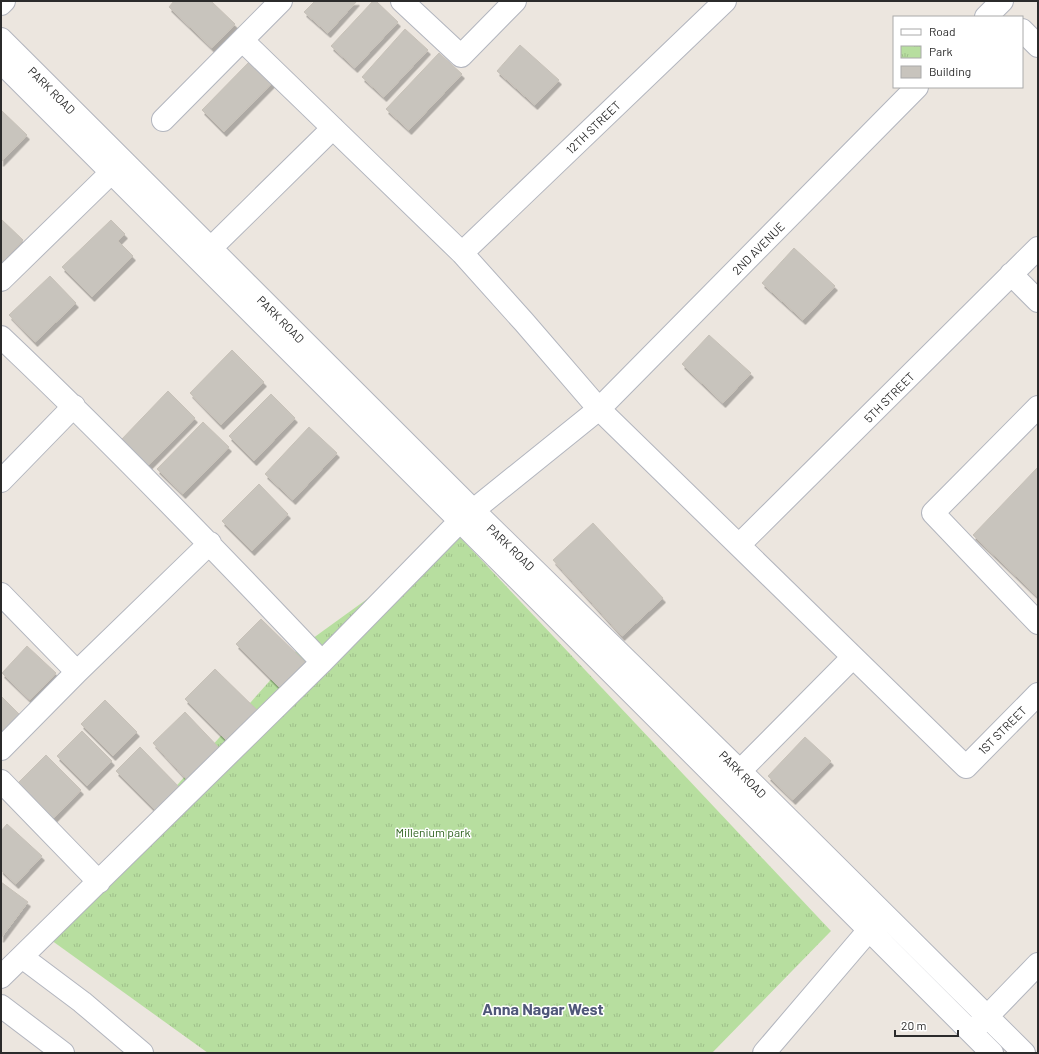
<svg xmlns="http://www.w3.org/2000/svg" width="1039" height="1054" font-family="Barlow,sans-serif">
  <style>
    .park { fill: url(#park-tufts) }
    .building { fill: #c8c4bd; stroke: #c7c1b8; filter: url(#shadow) }
    .lines { fill: none; stroke-linecap: round; stroke-linejoin: round }
    .minor-casing { stroke: #b2b5be; stroke-width: 24 }
    .minor { stroke: #fff; stroke-width: 22 }
    .labels { text-anchor: middle; dominant-baseline: central; stroke-width: 3; stroke-linejoin: round; paint-order: stroke }
    .street-label { font-size: 12px; fill: #2b2b2b; stroke: #fff }
    .park-label { font-size: 12px; fill: #306320; stroke: #fff }
    .district-label { font-size: 16px; font-weight: bold; fill: #4f5779; stroke: #fff }
  </style>
  <defs>
    <pattern id="park-tufts" width="24" height="20" patternUnits="userSpaceOnUse"><rect width="24" height="20" fill="#b7de9f"/><path d="M3 7l-1-3M5 7V3M7 7l1-3M15 17l-1-3M17 17v-4M19 17l1-3" fill="none" stroke="#9ebf89"/></pattern>
    <filter id="shadow"><feDropShadow dx="2.5" dy="4.5" stdDeviation="0" flood-color="#0004"/></filter>
  </defs>
  <rect width="100%" height="100%" fill="#ece6df"/>
  <path class="park" d="M457 534 831 931 712 1053H208L44 935 298 649Z"/>
  <path class="building" d="M174 1H211L235 24 212 48 169 7Z
    M315 1H357L328 33 304 12Z
    M373 1H376L398 22 355 68 331 46Z
    M405 29 428 50 384 97 362 77Z
    M520 45 559 80 535 105 497 71Z
    M439 53 462 74 409 130 386 109Z
    M252 59 274 81 224 132 202 110Z
    M1 110 27 135 1 162Z
    M1 219 23 240 1 264Z
    M111 220 125 234 118 241 133 256 92 297 62 267Z
    M794 248 835 286 803 320 762 283Z
    M50 276 76 303 35 342 9 315Z
    M709 335 751 373 723 403 682 364Z
    M232 350 264 382 221 425 190 393Z
    M168 391 195 418 148 466 121 440Z
    M271 394 295 418 254 461 229 436Z
    M203 422 229 447 183 494 157 469Z
    M309 427 337 453 293 500 265 474Z
    M1038 467V597L973 535Z
    M259 484 288 514 252 551 222 521Z
    M593 523 663 598 622 636 553 560Z
    M261 619 305 662 280 688 236 644Z
    M27 646 56 673 30 700 2 673Z
    M215 669 260 713 229 743 185 699Z
    M2 697 21 716 1 737V698Z
    M105 700 137 732 113 756 81 724Z
    M185 712 223 752 190 783 153 743Z
    M82 731 112 761 87 786 57 756Z
    M805 737 831 761 793 800 768 776Z
    M140 747 184 792 161 816 116 771Z
    M46 755 81 790 53 819 17 784Z
    M7 824 42 856 16 884 1 870V831Z
    M1 882 28 902 1 938Z"/>
  <g class="lines">
    <g class="minor-casing">
      <path id="minor" d="M402 1 461 56 515 1
        M1 4 4 1
        M986 17 1002 1
        M1022 30 1038 46
        M1 39 473 510 740 771 1024 1053
        M243 41 462 253 524 322 599 409 966 767 1038 694
        M1 62 992 1053
        M163 120 281 1
        M211 248 333 128
        M462 253 725 1
        M1011 274 1038 301
        M1 280 122 162
        M1 337C112 442 217 551 322 662
        M1038 407 933 513 1038 623
        M1 481 74 406
        M739 545 1038 248
        M1 594 77 672
        M1 749 77 672 210 543
        M740 771 853 657
        M1 781 99 882
        M22 957 82 1002 142 1053
        M1 977 322 662 460 521 599 409 917 87
        M1 1006 63 1053
        M978 1026 1038 964
        M764 1053 869 930"/>
    </g>
    <use href="#minor" class="minor"/>
  </g>
  <g class="labels">
    <g class="street-label">
      <text transform="translate(52 90) rotate(45)">PARK ROAD</text>
      <text transform="translate(593 127) rotate(-44)">12TH STREET</text>
      <text transform="translate(758 248) rotate(-45)">2ND AVENUE</text>
      <text transform="translate(281 319) rotate(45)">PARK ROAD</text>
      <text transform="translate(889 397) rotate(-45)">5TH STREET</text>
      <text transform="translate(511 547) rotate(44)">PARK ROAD</text>
      <text transform="translate(1002 730) rotate(-45)">1ST STREET</text>
      <text transform="translate(743 774) rotate(45)">PARK ROAD</text>
    </g>
    <g class="park-label">
      <text x="433" y="832">Millenium park</text>
    </g>
    <g class="district-label">
      <text x="543" y="1008">Anna Nagar West</text>
    </g>
  </g>
  <rect width="1039" height="1054" fill="none" stroke="#2b2b2b" stroke-width="4"/>
  <rect x="893" y="16" width="130" height="72" fill="#ffffff" stroke="#aaaaaa"/>
  <rect x="901" y="29" width="20" height="6" fill="#ffffff" stroke="#aaaaaa"/>
  <text x="929" y="36" font-size="12" fill="#2b2b2b">Road</text>
  <rect x="901" y="46" width="20" height="12" fill="url(#park-tufts)" stroke="#aaaaaa"/>
  <text x="929" y="56" font-size="12" fill="#2b2b2b">Park</text>
  <rect x="901" y="66" width="20" height="12" fill="#c8c4bd" stroke="#aaaaaa"/>
  <text x="929" y="76" font-size="12" fill="#2b2b2b">Building</text>
  <path d="M895 1030v6h63v-6" fill="none" stroke="#2b2b2b" stroke-width="2"/>
  <text x="901" y="1030" font-size="12" fill="#2b2b2b" stroke="#ffffff" stroke-width="3" paint-order="stroke">20 m</text>
</svg>
